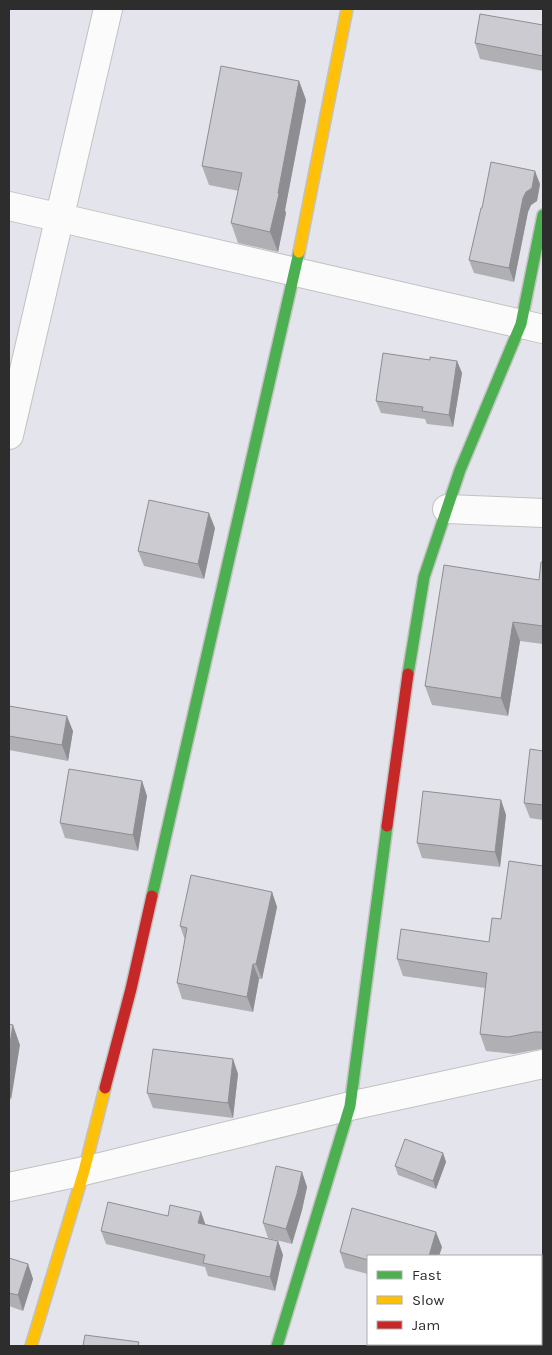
<svg xmlns="http://www.w3.org/2000/svg" width="552" height="1355" font-family="Karla,sans-serif">
  <style>
    .lines { fill: none; stroke-linecap: round; stroke-linejoin: round }
    .street-casing { stroke: #c2c2c3; stroke-width: 30 }
    .fast-casing { stroke: #c2c2c3; stroke-width: 14 }
    .slow-casing { stroke: #c2c2c3; stroke-width: 14 }
    .jam-casing { stroke: #c2c2c3; stroke-width: 14 }
    .street { stroke: #fbfbfc; stroke-width: 28 }
    .fast { stroke: #4caf50; stroke-width: 11 }
    .slow { stroke: #ffc107; stroke-width: 11 }
    .jam { stroke: #c62828; stroke-width: 11 }
    .wall { fill: #afafb4 }
    .shaded-wall { fill: #8e8e92 }
    .building { fill: #cbcbd1; stroke: #8e8e92 }
  </style>
  <rect width="100%" height="100%" fill="#e4e4ec"/>
  <g class="lines">
    <g class="street-casing">
      <path id="street" d="M9 206 543 329
        M9 435 108 9
        M447 509 543 513
        M9 1187 84 1171 350 1106 543 1064"/>
    </g>
    <g class="fast-casing">
      <path id="fast" d="M408 674 424 577 460 470 521 324 543 215
        M152 896 299 252
        M277 1346 350 1106 387 826"/>
    </g>
    <g class="slow-casing">
      <path id="slow" d="M299 252 347 9
        M31 1346 84 1171 105 1088"/>
    </g>
    <g class="jam-casing">
      <path id="jam" d="M387 826 408 674
        M105 1088 131 989 152 896"/>
    </g>
    <use href="#street" class="street"/>
    <use href="#fast" class="fast"/>
    <use href="#slow" class="slow"/>
    <use href="#jam" class="jam"/>
  </g>
  <path class="wall" d="M543 25V71L480 59 475 43Z
    M299 81 306 100 285 210 286 213 278 252 238 243 231 223 239 191 209 185 202 166Z
    M540 184 537 201 531 205 528 212 514 282 474 273 469 260 482 208Z
    M430 360 457 361 462 373 453 427 427 424 425 419 381 413 376 401Z
    M215 528 204 579 144 566 138 551Z
    M543 562V644L520 641 508 716 432 705 425 686 539 580Z
    M9 706 73 731 68 761 9 750Z
    M543 751V820L530 818 524 803Z
    M142 781 147 796 138 851 65 838 60 823Z
    M501 800 506 815 500 867 422 858 417 843Z
    M543 866V1049H540L514 1054 486 1051 480 1034 485 988 403 976 397 959 489 942 501 919Z
    M272 892 277 907 262 979H259L253 1012 182 999 177 983 185 940 180 926Z
    M233 1059 238 1074 233 1118 153 1108 147 1093Z
    M443 1153 446 1162 436 1189 398 1175 395 1166Z
    M302 1172 307 1187 302 1210 292 1244 268 1238 263 1223Z
    M205 1224 278 1241 283 1255 275 1291 208 1276 205 1267 106 1244 101 1231Z
    M442 1247 439 1256H368V1274L345 1268 340 1252Z
    M9 1258 28 1264 33 1279 23 1311 9 1306Z"/>
  <path class="shaded-wall" d="M299 81 306 100 285 210 286 213 278 252 270 232Z
    M535 171 540 184 537 201 531 205 528 212 514 282 509 268 523 198Z
    M457 361 462 373 453 427 449 415Z
    M209 513 215 528 204 579 198 564Z
    M513 622 520 641 508 716 501 698Z
    M67 716 73 731 68 761 62 745Z
    M142 781 147 796 138 851 133 835Z
    M501 800 506 815 500 867 495 852Z
    M272 892 277 907 262 979 256 964Z
    M253 964 259 979 253 1012 247 997Z
    M13 1025 20 1045 11 1100 9 1094V1049Z
    M233 1059 238 1074 233 1118 228 1103Z
    M443 1153 446 1162 436 1189 433 1181Z
    M302 1172 307 1187 302 1210 292 1244 286 1229Z
    M201 1212 206 1226 198 1223Z
    M436 1232 442 1247 439 1256H429Z
    M278 1241 283 1255 275 1291 270 1277Z
    M28 1264 33 1279 23 1311 18 1295Z"/>
  <path class="building" d="M480 14 543 25V56L475 43Z
    M221 66 299 81 278 193 279 194 270 232 231 223 242 173 202 166Z
    M491 162 535 171 532 188 526 192 523 198 509 268 469 260 481 208H482Z
    M383 353 430 360V357L457 361 449 415 422 411 423 407 376 401Z
    M149 500 209 513 198 564 138 551Z
    M541 562H543V626L513 622 501 698 425 686 444 565 539 580Z
    M9 706 67 716 62 745 9 736Z
    M530 749 543 751V805L524 803Z
    M69 769 142 781 133 835 60 823Z
    M423 791 501 800 495 852 417 843Z
    M509 861 543 866V1033L541 1032H534L508 1037 480 1034 487 973 397 959 401 929 489 942 492 918 501 919Z
    M191 875 272 892 256 964H253L247 997 177 983 187 928 180 926Z
    M9 1024 13 1025 9 1049Z
    M153 1049 233 1059 228 1103 147 1093Z
    M405 1139 443 1153 433 1181 395 1166Z
    M276 1166 302 1172 297 1194 286 1229 263 1223Z
    M108 1202 168 1216 170 1205 201 1212 198 1223 278 1241 270 1277 203 1263 205 1255 101 1231Z
    M352 1208 436 1232 429 1256H368V1260L340 1252Z
    M9 1258 28 1264 18 1295 9 1293Z
    M85 1335 139 1342 138 1346H83Z"/>
  <rect width="552" height="1355" fill="none" stroke="#2d2d2d" stroke-width="20"/>
  <rect x="367" y="1255" width="175" height="90" fill="#ffffff" stroke="#ababab"/>
  <rect x="377" y="1271" width="25" height="8" fill="#4caf50" stroke="#ababab"/>
  <text x="412" y="1280" font-size="15" fill="#2d2d2d">Fast</text>
  <rect x="377" y="1296" width="25" height="8" fill="#ffc107" stroke="#ababab"/>
  <text x="412" y="1305" font-size="15" fill="#2d2d2d">Slow</text>
  <rect x="377" y="1321" width="25" height="8" fill="#c62828" stroke="#ababab"/>
  <text x="412" y="1330" font-size="15" fill="#2d2d2d">Jam</text>
</svg>
